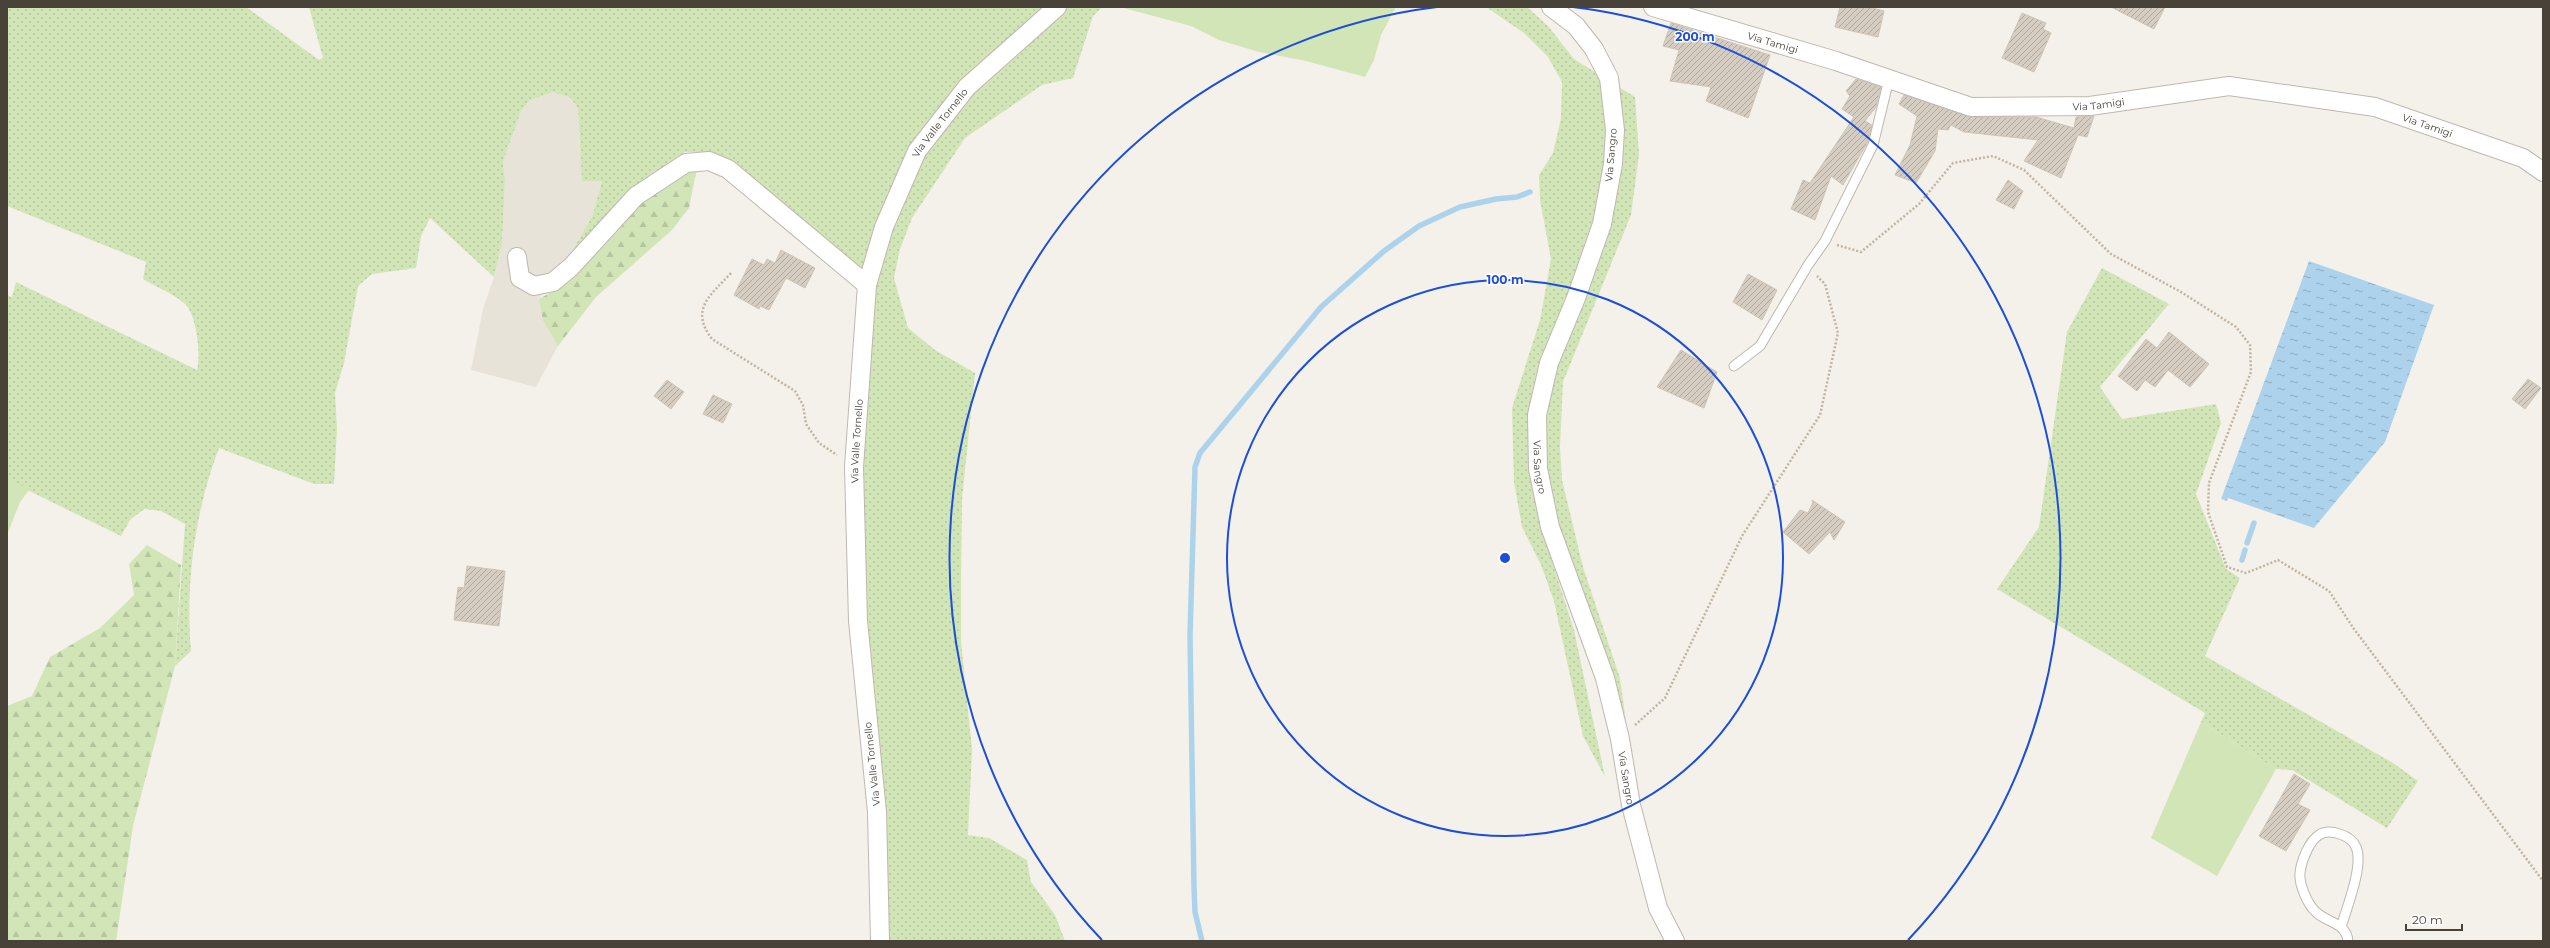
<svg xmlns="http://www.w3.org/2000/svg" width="2550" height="948" font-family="Montserrat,sans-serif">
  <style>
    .residential { fill: #e8e3d9 }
    .grass { fill: url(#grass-dots) }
    .forest { fill: url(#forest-firs) }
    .garden { fill: #d1e5b7 }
    .water { fill: url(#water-ripples) }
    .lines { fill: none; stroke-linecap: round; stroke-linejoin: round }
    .stream { stroke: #acd3eb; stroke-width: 5.5 }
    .building { fill: url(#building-hatch); stroke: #cfc4b5 }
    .service-casing { stroke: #bfb8ae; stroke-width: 11 }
    .minor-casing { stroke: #bfb8ae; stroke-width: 20 }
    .path { stroke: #c0b4a0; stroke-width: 2.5; stroke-dasharray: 2 2; stroke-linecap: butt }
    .service { stroke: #fff; stroke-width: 9 }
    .minor { stroke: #fff; stroke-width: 18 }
    .ring { fill: none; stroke: #1d4ed8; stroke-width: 2 }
    .labels { text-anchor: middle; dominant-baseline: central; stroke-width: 3; stroke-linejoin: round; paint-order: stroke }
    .street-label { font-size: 10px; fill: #484239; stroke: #fff }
    .centre { fill: #1d4ed8; stroke: #fff; stroke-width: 2 }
    .ring-label { font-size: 12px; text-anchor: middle; font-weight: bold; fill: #1d4ed8; stroke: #fff; stroke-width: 3; stroke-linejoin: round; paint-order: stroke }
  </style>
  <defs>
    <pattern id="grass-dots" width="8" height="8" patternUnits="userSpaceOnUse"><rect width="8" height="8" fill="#d1e5b7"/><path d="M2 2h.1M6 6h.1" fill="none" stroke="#b5c69e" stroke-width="1.8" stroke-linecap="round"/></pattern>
    <pattern id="forest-firs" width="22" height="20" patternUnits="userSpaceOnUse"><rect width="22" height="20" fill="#d1e5b7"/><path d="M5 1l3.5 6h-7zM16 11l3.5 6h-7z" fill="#b5c69e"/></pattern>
    <pattern id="water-ripples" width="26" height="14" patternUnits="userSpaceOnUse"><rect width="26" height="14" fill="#acd3eb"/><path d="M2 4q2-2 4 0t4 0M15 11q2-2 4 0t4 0" fill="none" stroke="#8eadbf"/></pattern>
    <pattern id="building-hatch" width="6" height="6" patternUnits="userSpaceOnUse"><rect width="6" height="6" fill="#d5cdc1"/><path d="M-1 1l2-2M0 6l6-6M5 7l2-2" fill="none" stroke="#afa89e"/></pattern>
  </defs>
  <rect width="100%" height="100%" fill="#f4f1eb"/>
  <path class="residential" d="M553 92 571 98 578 109 580 152 602 181 592 217 565 263 539 299 543 321 558 346 536 387 471 370 483 309 494 277 502 243 505 180 503 162 521 111 529 101Z"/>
  <path class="grass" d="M7 7H246L319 60 323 58 309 7H1102L1093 16 1073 78 1042 85 965 138 912 218 900 249 894 278 908 328 935 350 975 373 962 499 961 580V642L972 749 968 835 989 838 1027 860 1031 882 1055 915 1065 941H886L863 623 859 515 873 278 708 152H685L660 170 565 263 592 217 602 181H582L578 109 571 98 553 92 529 101 521 111 503 162 505 180 502 243 494 277 430 218 421 236 416 268 372 274 358 286 344 363 335 393 337 428 334 484H314L219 448C195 511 185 584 191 651L175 666 185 524 161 511 144 509 130 520 121 536 7 480V295L12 297 16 282 197 370C201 356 197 313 184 303 172 293 156 287 143 279L146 262 7 206Z
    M1486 7H1527L1548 26 1574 59 1635 97 1639 154 1631 215 1563 382 1560 447 1562 480 1583 567 1620 678 1626 722C1613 682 1601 642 1587 603 1565 544 1536 478 1543 413 1544 397 1550 381 1554 366L1539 362 1528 412V459L1539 521 1574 630 1605 777 1583 736 1554 601 1541 565 1522 527 1514 482 1512 408 1540 320 1551 259 1540 200 1539 175 1553 153 1561 118 1562 82 1548 57 1524 33Z
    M2102 268 2169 304 2100 387 2122 419 2216 404 2221 423 2196 494 2226 569 2240 578 2205 656 2393 763 2418 781 2387 828 2292 770 2276 769 2201 722 2205 713 1997 589 2039 527 2067 332Z"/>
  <path class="forest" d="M710 165 696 173 689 208 672 230 596 297 558 346 543 321 539 299 569 282 615 234 648 195 685 169Z
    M147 545 181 565 175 666 133 826 116 941H7V706L32 696 50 657 100 628 134 595 129 564Z"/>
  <path class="garden" d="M1120 7H1396L1381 35 1374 60 1365 77 1306 61 1259 52 1219 40 1191 26Z
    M7 480 30 489 20 502 7 535Z
    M2201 722 2276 769 2217 876 2151 838Z"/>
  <path class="water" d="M2309 261 2434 305 2385 442 2314 528 2228 498 2227 501 2221 499Z"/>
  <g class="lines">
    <path class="stream" d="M2247 543 2254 523
      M2242 560 2245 550
      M1202 941 1195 912 1194 887 1190 636 1195 467 1200 453 1321 307 1384 251 1419 226 1460 207 1496 199 1517 197 1530 192"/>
  </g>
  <path class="building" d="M1840 7H1869L1884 11 1878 37 1835 27Z
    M2111 7H2165L2154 29Z
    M2022 13 2046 23 2043 29 2051 33 2034 72 2002 58Z
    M1671 23 1770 55 1748 118 1706 101 1711 87 1670 81 1679 50 1663 46Z
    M1856 79 1881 87 1876 107 1865 121 1872 125 1867 143 1843 185 1831 176 1815 220 1791 209 1803 180 1810 183 1854 117 1842 109 1850 96 1846 91Z
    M1904 95 1971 117H2036L2074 128 2076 117 2094 116 2087 137 2078 135 2061 178 2024 161 2038 140 1964 132 1951 125 1948 130 1938 129 1935 151 1916 183 1895 175 1910 145 1917 116 1899 104Z
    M2008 180 2023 191 2014 209 1996 200Z
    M781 250 815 268 805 288 786 278 769 310 760 306 759 309 734 295 752 259 764 265 767 259 775 263Z
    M1748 274 1777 290 1762 320 1733 302Z
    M2169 332 2209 364 2190 387 2168 370 2155 387 2145 380 2137 391 2118 376 2146 339 2157 348Z
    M1681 350 1717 372 1704 408 1657 387Z
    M2528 379 2541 388 2525 409 2512 399Z
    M667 380 684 392 671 409 654 396Z
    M713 395 732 404 723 423 703 414Z
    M1812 500 1845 522 1834 540 1830 532 1809 554 1783 532 1800 510 1808 513 1813 502Z
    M467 566 505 571 499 626 454 620 458 587 464 588Z
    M2294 774 2310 784 2298 804 2310 810 2286 851 2259 836Z"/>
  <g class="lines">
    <g class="service-casing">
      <path id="service" d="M1734 366 1760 346 1808 265 1825 241 1873 145 1889 79
        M2341 927C2347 907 2364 865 2356 847 2351 835 2329 828 2319 835 2309 841 2301 862 2300 873 2299 884 2307 904 2316 912 2327 923 2346 922 2348 941"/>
    </g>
    <g class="minor-casing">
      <g id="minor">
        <path id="s1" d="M1551 7 1576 26 1594 49 1609 78 1615 130 1613 164 1602 224 1576 298 1549 363 1537 415 1538 469 1550 527 1605 678 1620 739 1631 805 1658 908 1675 941"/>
        <path id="s2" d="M1653 7 1836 61 1971 107 2090 106 2229 86 2375 107 2523 158 2543 172"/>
        <path d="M517 257 520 278 534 286 553 282 571 267 636 196 686 163 709 161 728 169 867 285"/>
        <path id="s3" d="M880 941 877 812 858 621 854 467 867 285 884 227 917 151 967 87 1057 7"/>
      </g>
    </g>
    <path class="path" d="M1837 245 1861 252 1919 204 1953 163 1993 156 2024 170 2111 254 2181 292 2236 327 2250 345 2251 372 2209 483 2208 512 2227 567 2246 573 2278 560 2329 591 2354 629 2543 881
      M731 273C711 295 689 309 712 339L795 391 803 405 806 424 819 443 837 455
      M1635 725 1665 698 1742 536 1820 415 1838 333 1825 284 1817 276"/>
    <use href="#service" class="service"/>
    <use href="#minor" class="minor"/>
  </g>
  <g class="ring">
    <circle cx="1505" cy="558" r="278"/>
    <path d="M1102 940A555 555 0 0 1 1437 7M1573 7A555 555 0 0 1 1908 940"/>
  </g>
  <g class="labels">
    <g class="street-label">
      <text stroke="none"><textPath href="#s2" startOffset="125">Via Tamigi</textPath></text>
      <text stroke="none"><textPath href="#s2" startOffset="461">Via Tamigi</textPath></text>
      <text stroke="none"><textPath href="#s3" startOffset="837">Via Valle Tornello</textPath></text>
      <text stroke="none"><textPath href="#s2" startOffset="796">Via Tamigi</textPath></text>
      <text transform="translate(1611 155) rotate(-85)">Via Sangro</text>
      <text stroke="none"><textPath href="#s3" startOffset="501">Via Valle Tornello</textPath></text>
      <text stroke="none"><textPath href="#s1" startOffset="495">Via Sangro</textPath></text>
      <text transform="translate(872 764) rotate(-96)">Via Valle Tornello</text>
      <text stroke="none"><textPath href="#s1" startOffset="819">Via Sangro</textPath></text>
    </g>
  </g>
  <circle cx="1505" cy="558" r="6" class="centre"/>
  <g class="ring-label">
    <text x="1695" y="41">200 m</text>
    <text x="1505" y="284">100 m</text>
  </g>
  <rect width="2550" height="948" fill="none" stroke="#484239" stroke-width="16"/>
  <path d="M2406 924v6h56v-6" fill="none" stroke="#484239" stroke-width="2"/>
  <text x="2412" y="924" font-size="12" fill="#484239" stroke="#ffffff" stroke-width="3" paint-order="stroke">20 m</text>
</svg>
